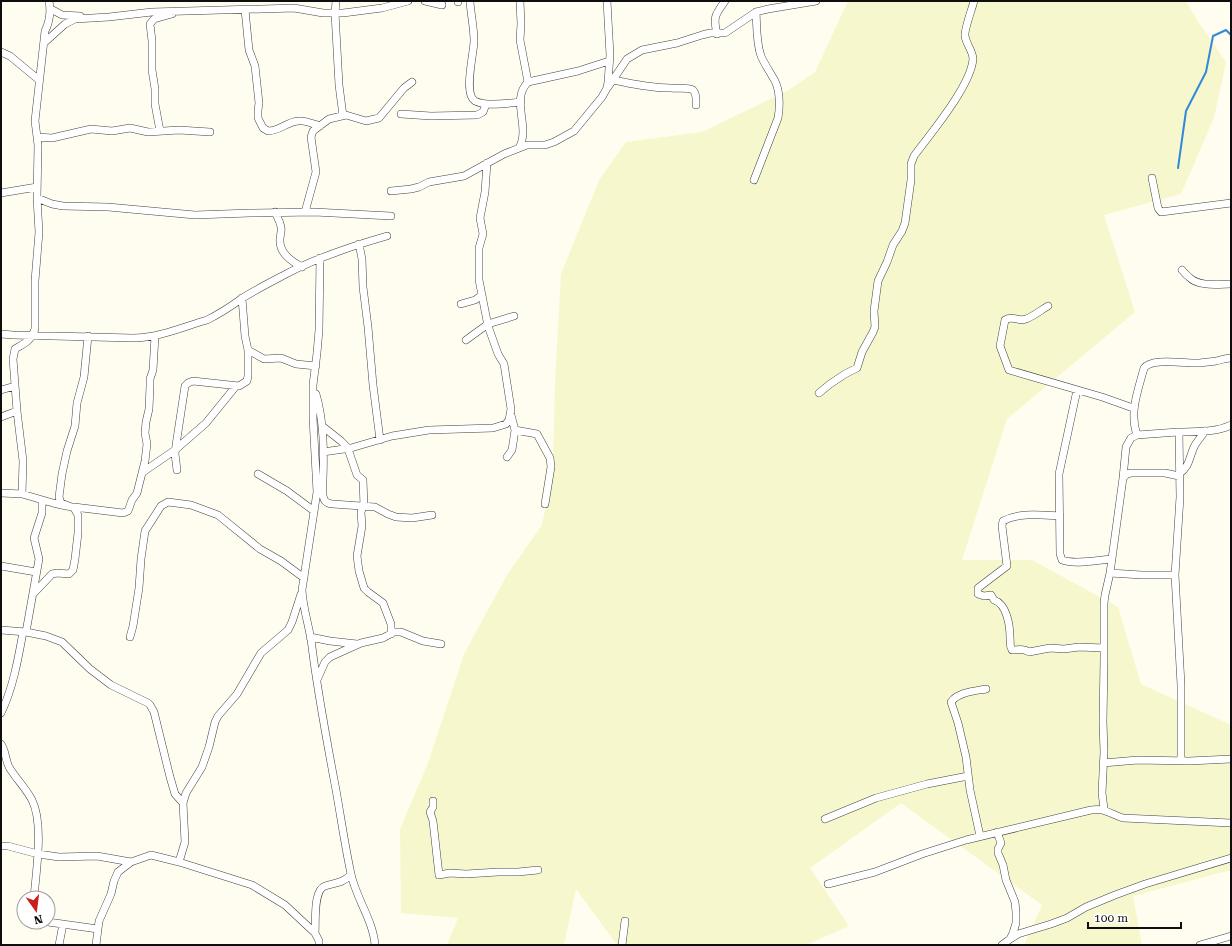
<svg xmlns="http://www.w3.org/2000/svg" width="1232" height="946" font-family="'Roboto Serif',serif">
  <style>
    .farmland { fill: #f7f7cd }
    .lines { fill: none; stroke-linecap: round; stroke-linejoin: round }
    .stream { stroke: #3189d7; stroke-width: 2 }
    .street-casing { stroke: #414141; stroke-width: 8 }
    .street { stroke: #fff; stroke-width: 7 }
  </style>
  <rect width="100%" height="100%" fill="#fffdf0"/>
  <path class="farmland" d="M848 1H1186L1197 20 1226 62 1214 118 1181 194 1104 215 1135 312 1007 419 962 560H1032L1118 607 1141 684 1231 725V870L1133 896 1142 945H1024L1042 905 901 803 810 868 849 926 806 945H617L576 889 564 945H447L458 918 401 913 400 829 428 763 464 654 507 575 542 525 553 470 555 382 561 274 599 180 626 142 702 132 789 90 815 72Z"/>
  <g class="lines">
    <path class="stream" d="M1178 168 1186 111 1206 72 1213 36 1226 30 1231 35"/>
    <g class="street-casing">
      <path id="street" d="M336 1 335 13 339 85 343 116
        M425 1 442 5
        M520 1 521 24 520 40 528 82
        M458 2V1
        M470 2C471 15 474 28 474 41 474 53 463 94 475 101 486 107 509 103 521 102
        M51 9 62 15 80 16
        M245 10 249 50 255 66 259 103 258 110V118L263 128 268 131C279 131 287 122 298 121 305 120 313 124 320 126
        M717 34C713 17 715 15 725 1
        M44 43 65 24 75 19 109 17 152 12 294 8 323 13H343L382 8 408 1
        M1 52 10 56 39 80
        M613 80C632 84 651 88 671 88 677 89 688 87 693 90 697 94 696 100 696 105
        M608 87 627 59 642 50 677 43 702 35 710 33H725L756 12 768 9 816 1
        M401 114 431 116 477 115 483 112 486 104
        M160 131 155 104V89L152 70V41L150 24 154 19 172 14
        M37 137 52 138 91 129 112 131 130 128 148 132 179 130 210 132
        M519 148C531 127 510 100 528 82L578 71 609 61
        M1152 178 1158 208 1161 212 1231 203
        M754 180 778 118C780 107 780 91 775 81 770 72 765 65 761 56 756 42 757 26 756 12
        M391 191 411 189 419 187 429 182 464 176 504 154 527 145H545L554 142 574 131 602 97 607 88 608 82 610 55 607 1
        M1 193 37 187
        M37 198 52 204 63 206 108 207 195 215 250 213 314 212 391 216
        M275 212C277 217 280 221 281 227 282 231 280 235 280 239 279 253 291 261 302 267
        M305 212 316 172 311 137 313 131 329 119 346 115 366 121 379 118 404 88 412 82
        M359 244 362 259 363 287 368 327 373 385 380 440
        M320 258 319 330 317 353 313 385V418L317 492 302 590C303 610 310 628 312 647 318 695 327 742 336 790 341 818 345 846 351 874 356 898 373 920 375 945
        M1182 270C1184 272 1186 275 1189 277 1198 287 1219 284 1231 284
        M461 304 475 300 482 295
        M1048 306C1041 310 1034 316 1026 319 1018 322 1013 315 1005 320L1000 346 1009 370 1102 397 1133 408
        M1 334 13 335 133 338C158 338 183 327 207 320 219 314 230 307 241 299 255 290 271 282 286 274 318 257 352 246 387 236
        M466 340 488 324 514 316
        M248 350 264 359 281 358 296 364 316 366
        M1 390 15 386
        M1077 390 1059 474 1060 554 1062 560C1075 565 1098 560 1112 559
        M819 393 830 384 845 374 857 368 862 352 873 332 875 327 874 311 878 281 887 262 893 245 902 231 905 223 911 180V164L914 156C930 134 971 86 973 59 973 51 966 44 965 36 964 30 972 9 974 1
        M316 394C324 422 324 451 323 480 323 486 321 495 325 501 327 503 331 504 333 504L375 507 388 514 396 517 412 518 432 515
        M511 415 515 430 537 434 550 458 551 467 545 504
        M1 417 17 411
        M322 426 341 441 349 449
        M1179 432 1180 497 1175 575 1181 685V761
        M1137 435C1129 412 1138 391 1144 368 1152 357 1186 364 1200 363 1205 362 1210 362 1216 361 1221 360 1225 358 1231 358
        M348 449 357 475 363 480 364 506
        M323 452 351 448 392 436 429 430 493 428 506 424 509 420 511 409 504 364 498 354 488 326 479 280V248L483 234 480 218 485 192 487 163
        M507 457 512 450 515 430
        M177 470 175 454 176 445 185 386 188 383 193 381 239 386 247 381 248 376V350L245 336 242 298
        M143 472 175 450 206 423 236 386
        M258 474 287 491 314 511
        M1179 474C1190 466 1189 458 1194 447 1197 441 1202 436 1205 431
        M1123 478 1126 447 1131 438 1137 435C1150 434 1164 433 1178 432 1196 431 1214 433 1231 425
        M1 493 22 494 53 503 66 506 123 513 128 511 132 500 137 493 145 461 147 444 145 433 146 422 149 409 150 386V379L153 370 155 336
        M22 494 23 461 17 411 13 359 15 349C25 343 31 341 35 329V281L39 232 37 198 38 145 35 121 45 31C50 21 51 12 49 1
        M363 506 361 512 362 526 357 556 359 571 364 588 368 592 383 603 391 624V634
        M1060 516C1041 515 1020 512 1003 521L1002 526 1007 566 978 588V594L984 596 991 595 994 600C1007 604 1010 626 1010 638 1011 643 1009 646 1012 650 1019 650 1023 648 1029 652L1050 648 1064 649 1079 647 1104 648
        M1 566 36 572
        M1110 573 1142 575H1175
        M33 594 52 574 57 573 69 574 73 570 75 559 78 533V515L74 508 61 503 59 497 62 474 67 451 75 426 77 403 84 377 88 336
        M1 630 26 632 46 636 62 642 90 669 111 685 148 703 150 705 154 712 170 777 175 794 183 803 185 842 179 862 252 885 285 905 315 933 319 941V945
        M26 632 39 559 34 538 42 513V500
        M130 637 133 626 139 588 141 559 145 531 161 506 168 502 191 505 218 515 260 549 281 561 304 578
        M310 637 330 641 357 644
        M317 680 325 662 330 657 361 643 383 638 394 632H401L423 641 441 644
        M1 713C13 688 18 660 23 632
        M1 744C6 751 5 759 9 767 16 779 26 788 32 800 44 824 36 871 34 898
        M1103 763 1138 760 1189 761 1231 759
        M433 801V807L430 812 433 821 439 875 450 873 466 874 498 872H518L538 870
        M183 803 186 793 202 767 209 747 215 722 218 716 237 694 261 653 288 630 292 622 301 594
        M1104 809 1102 793 1104 752 1103 722 1104 659V603L1105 595 1110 573 1123 478 1127 474 1131 473H1165L1179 476
        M825 819 876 798 927 784 968 776
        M997 832 1001 843 998 849V853L1003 865 1006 880 1015 902 1016 912V923L1013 933 1010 939 1002 945
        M980 836 970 790 966 757 958 723 951 702C958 692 975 691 986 689
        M1 846H8L38 854 59 857 97 856 131 862
        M828 884 875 872 922 854 966 840 1091 810C1106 808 1110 814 1123 818L1231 823
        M48 922 98 929
        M315 933C316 921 313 890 325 886 338 882 340 884 351 875
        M1010 939 1018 934 1051 924 1067 918 1086 907 1115 895 1145 884 1231 858
        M59 945 63 924
        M96 945 99 921 111 894 114 881 118 872 131 862 151 855 179 862
        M622 945 625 921
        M1200 945 1231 936"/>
    </g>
    <use href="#street" class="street"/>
  </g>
  <rect width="1232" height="946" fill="none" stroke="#0e0e0e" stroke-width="4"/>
  <g transform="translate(36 910) rotate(166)"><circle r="19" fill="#ffffff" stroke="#9f9f9f"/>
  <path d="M0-3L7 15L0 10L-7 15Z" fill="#ca1f1b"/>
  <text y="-6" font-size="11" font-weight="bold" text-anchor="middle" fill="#0e0e0e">N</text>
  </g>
  <path d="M1088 922v6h93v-6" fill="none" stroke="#0e0e0e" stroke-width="2"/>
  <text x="1094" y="922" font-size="12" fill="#0e0e0e" stroke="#ffffff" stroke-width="3" paint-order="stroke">100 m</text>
</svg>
